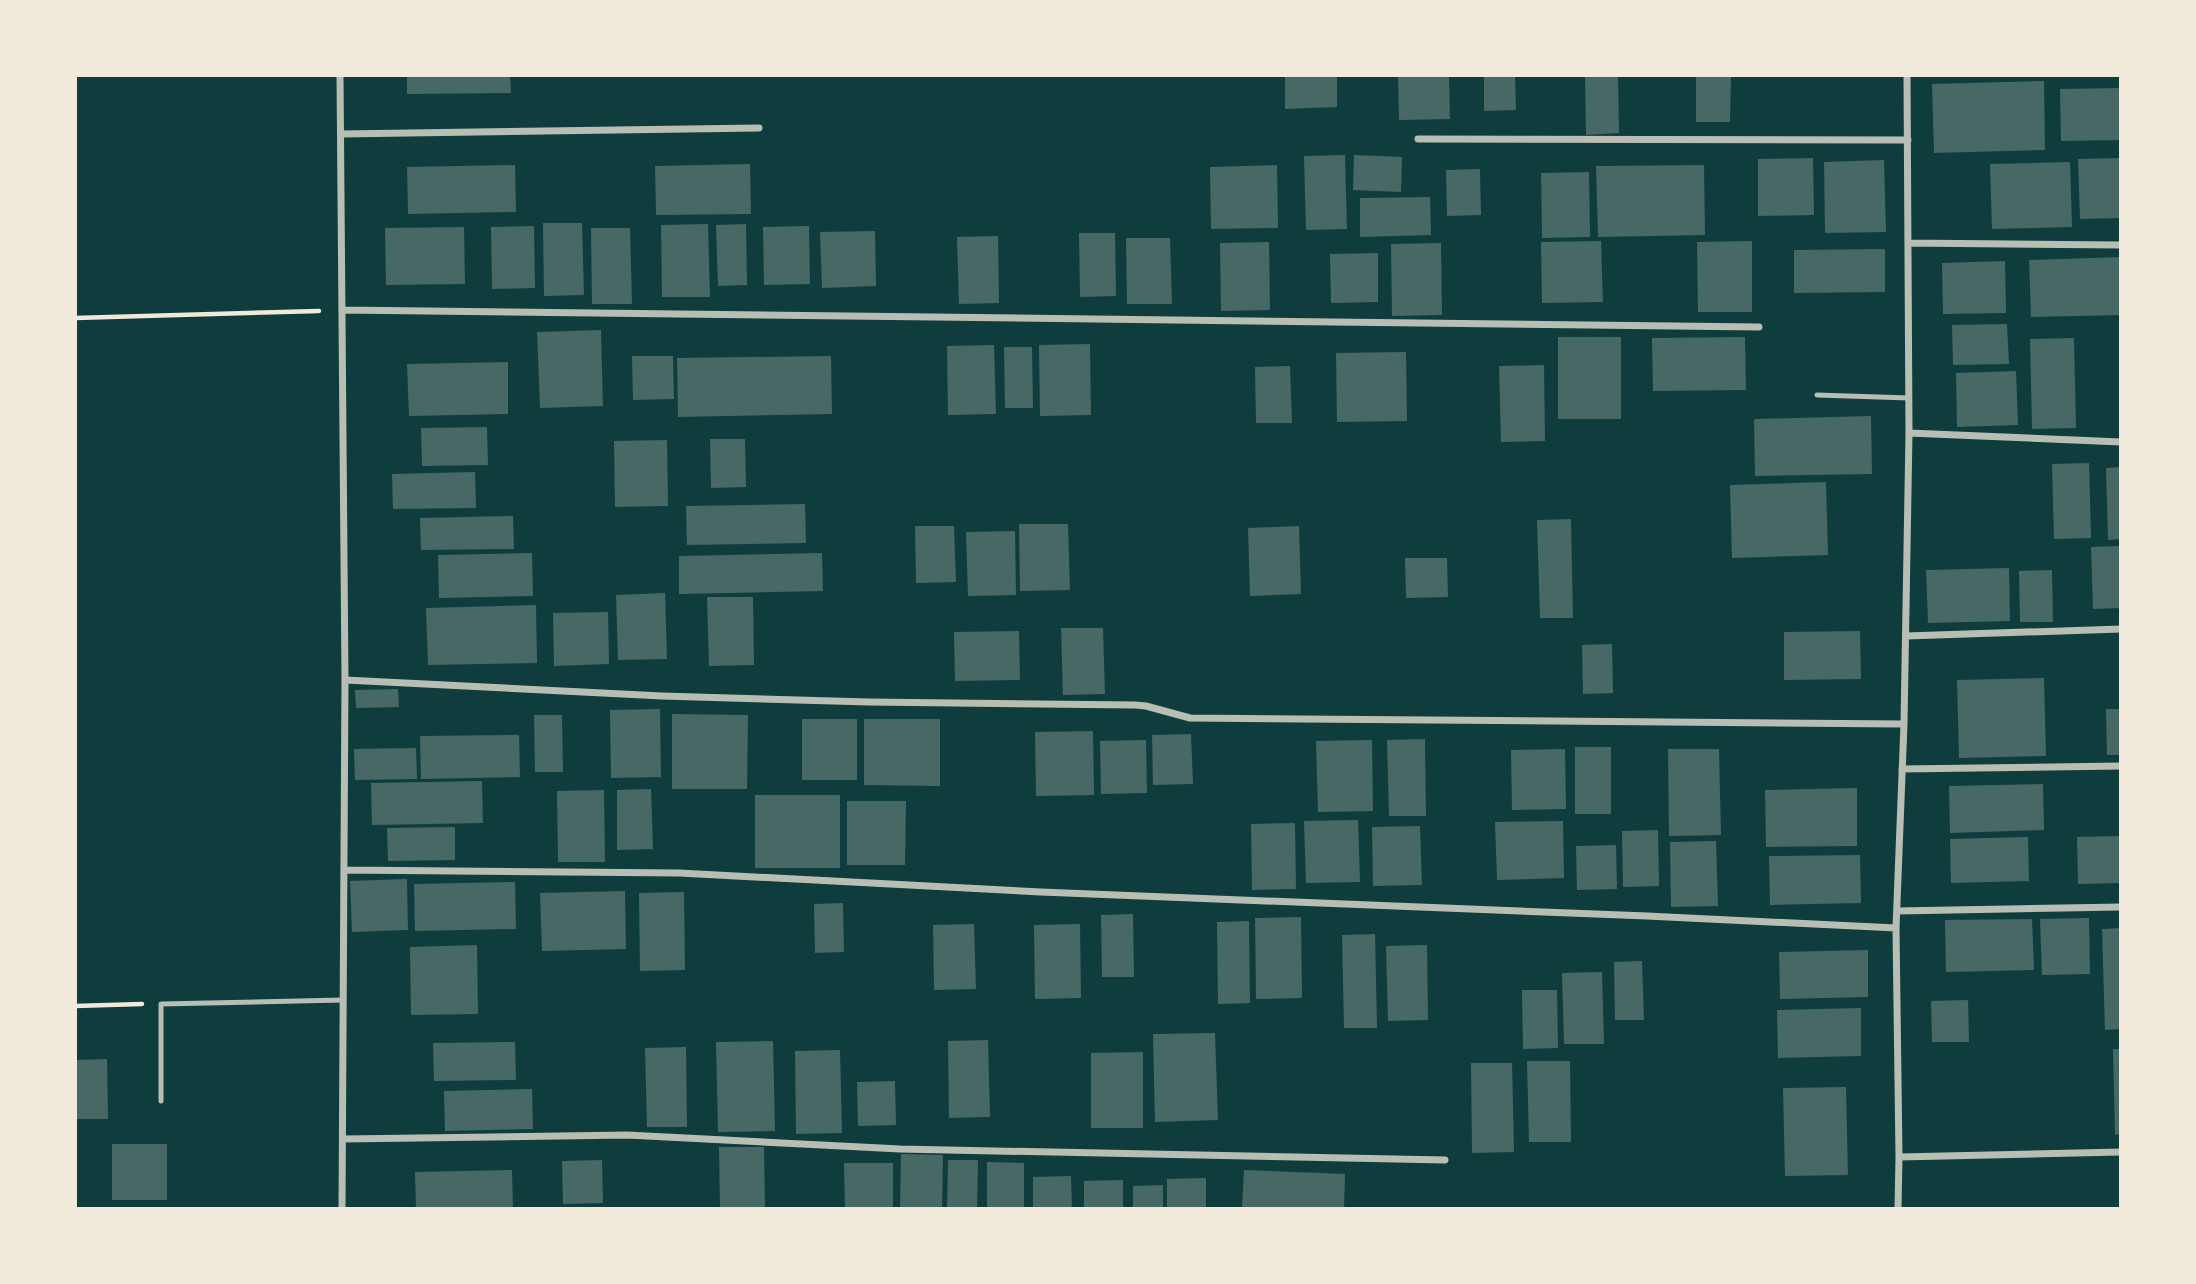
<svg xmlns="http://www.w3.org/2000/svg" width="2196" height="1284" font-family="Manrope,sans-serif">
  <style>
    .building { fill: #486865 }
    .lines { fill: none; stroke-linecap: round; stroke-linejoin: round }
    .path { stroke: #f1e9da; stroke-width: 4.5 }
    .service { stroke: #b8beb3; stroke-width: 5 }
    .minor { stroke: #b8beb3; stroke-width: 7 }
  </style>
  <rect width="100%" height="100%" fill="#0f3d3e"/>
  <path class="building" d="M407 75H510L511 93 407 94Z
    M1285 75H1337V107L1285 109Z
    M1398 75H1449L1450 119 1399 120Z
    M1484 75H1515L1516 110 1484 111Z
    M1585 75H1618L1619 133 1586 135Z
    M1696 75H1731L1730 122H1696Z
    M2044 81 2045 150 1934 153 1932 84Z
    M2121 88V140L2061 141 2060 89Z
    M1345 155 1347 229 1306 230 1304 156Z
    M1354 155 1402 157 1401 192 1353 190Z
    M1813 158 1814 215 1758 216V159Z
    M2121 158V218L2080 219 2078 159Z
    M1884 160 1886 232 1825 233 1824 162Z
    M2070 162 2072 227 1992 229 1990 164Z
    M750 164 751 214 656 215 655 166Z
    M515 165 516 212 408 214 407 167Z
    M1277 165 1278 228 1211 229 1210 167Z
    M1704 165 1705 235 1598 237 1596 166Z
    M1480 169 1481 215 1447 216 1446 170Z
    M1589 172 1590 237 1542 238 1541 173Z
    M1430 197 1431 235 1360 237V198Z
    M543 223H582L584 295 544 296Z
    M708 224 710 297H662L661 225Z
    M746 224 747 285 718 286 716 225Z
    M534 226 535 288 492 289 491 227Z
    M809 226 810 284 764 285 763 227Z
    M464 227 465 284 386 285 385 228Z
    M591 228H630L632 304H592Z
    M875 231 876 286 822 288 820 232Z
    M1079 233H1115L1116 296 1080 297Z
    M998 236 999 303 959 304 957 237Z
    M1126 238H1170L1172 304H1127Z
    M1601 241 1603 302 1542 303 1541 242Z
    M1752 241V312H1698L1697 242Z
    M1269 242 1270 310 1221 311 1220 243Z
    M1441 243 1442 315 1392 316 1391 244Z
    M1885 249V292L1794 293V250Z
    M1378 253V302L1331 303 1330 254Z
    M2121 257V315L2031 317 2029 260Z
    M2005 261 2006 313 1943 314 1942 263Z
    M2007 324 2009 364 1953 365 1952 325Z
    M601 330 603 406 540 408 537 332Z
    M1558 337H1621V419H1558Z
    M1745 337 1746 390 1653 391 1652 338Z
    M2074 338 2076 428 2032 429 2030 339Z
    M1090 344 1091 415 1040 416 1039 345Z
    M994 345 996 414 948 415 947 346Z
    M1004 347H1032L1033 408H1005Z
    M1406 352 1407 421 1337 422 1336 353Z
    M632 356H673L674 399 633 400Z
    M831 356 832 414 678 417 677 358Z
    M508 362V414L409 416 407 364Z
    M1544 365 1545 441 1501 442 1499 366Z
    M1290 366 1292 423H1256L1255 367Z
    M2016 371 2018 425 1957 427 1956 373Z
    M1871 416 1872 474 1755 476 1754 419Z
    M487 427 488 465 422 466 421 428Z
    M710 439H745L746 487 711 488Z
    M667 440 668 506 615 507 614 441Z
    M2089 463 2091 538 2054 539 2052 464Z
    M2121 467V539L2108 540 2106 468Z
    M475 472 476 508 393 509 392 474Z
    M1826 482 1828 555 1732 558 1730 485Z
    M805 504 806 543 687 545 686 506Z
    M513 516 514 549 421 550 420 518Z
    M1571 519 1573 618H1540L1537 520Z
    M1019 524H1068L1070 590 1020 591Z
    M915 526H954L956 582 916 583Z
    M1299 526 1301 594 1250 596 1248 528Z
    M1015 531 1016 595 968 596 966 532Z
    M2121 546V608L2093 609 2091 547Z
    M532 553 533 596 439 598 438 555Z
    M822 553 823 591 679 594V556Z
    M1405 558H1447L1448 597 1406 598Z
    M2009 568 2010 621 1928 623 1926 570Z
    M2052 570 2053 622H2020L2019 571Z
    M665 593 667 659 618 660 616 595Z
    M707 597H753L754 665 709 666Z
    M536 605 537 663 428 665 426 608Z
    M608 612 609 664 554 666 553 613Z
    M1061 628H1103L1105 694 1063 695Z
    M1019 631 1020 680 955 681 954 632Z
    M1860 631 1861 679 1784 680V632Z
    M1612 644 1613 693 1583 694 1582 645Z
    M2044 678 2046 756 1959 758 1957 680Z
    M398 689 399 707 356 708 355 690Z
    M660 709 661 777 611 778 610 710Z
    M2106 709H2121V755H2107Z
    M672 714 748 715 747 789H672Z
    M534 715H562L563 772H535Z
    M802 719H857V780H802Z
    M864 719H940V786L864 785Z
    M1093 731 1094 795 1036 796 1035 732Z
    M1191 734 1193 784 1153 785 1152 735Z
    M519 735 520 777 421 779 420 736Z
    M1425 739 1426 816H1389L1387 740Z
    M1146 740 1147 793 1101 794 1100 741Z
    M1372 740 1373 811 1318 812 1316 741Z
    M1575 747H1611V814H1575Z
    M416 748 417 779 355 780 354 749Z
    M1565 749 1566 809 1512 810 1511 750Z
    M1668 749H1719L1721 835 1669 836Z
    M482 781 483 823 372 825 371 783Z
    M2043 784 2044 830 1950 833 1949 786Z
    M1857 788V846L1766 847 1765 790Z
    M651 789 653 849 617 850V790Z
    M604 790 605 862H558L557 791Z
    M755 795H840V868H755Z
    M847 801H906L905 865H847Z
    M1358 820 1360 882 1306 883 1304 821Z
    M1563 821 1564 878 1497 880 1495 822Z
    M1295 823 1296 889 1252 890 1251 824Z
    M1420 826 1422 885 1373 886 1372 827Z
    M455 827V860L388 861 387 828Z
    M1658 830 1659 886 1623 887 1622 831Z
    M2121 836V883L2078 884 2077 837Z
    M2028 837 2029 881 1951 883 1950 839Z
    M1716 841 1718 906 1671 907 1670 842Z
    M1616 845 1617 889 1577 890 1576 846Z
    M1860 855 1861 903 1770 905 1769 856Z
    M407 879 408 930 352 932 350 881Z
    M515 882 516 929 415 931 414 884Z
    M625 891 626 949 542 951 540 893Z
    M684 892 685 970 640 971 639 893Z
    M843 903 844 952 815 953 814 904Z
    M1133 914 1134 977H1102L1101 915Z
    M1301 917 1302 998 1256 999 1255 918Z
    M2089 918 2090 974 2042 975 2040 919Z
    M2032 919 2034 970 1946 972 1945 920Z
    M1249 921 1250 1003 1218 1004 1217 922Z
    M974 924 976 989 934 990 933 925Z
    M1080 924 1081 998 1035 999 1034 925Z
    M2121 928V1029L2105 1030 2102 929Z
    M1375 934 1377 1028H1344L1342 935Z
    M477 945 478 1014 411 1015 410 947Z
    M1427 945 1428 1020 1388 1021 1386 946Z
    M1868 950V997L1780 999 1779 952Z
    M1642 961 1644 1020H1615L1614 962Z
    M1602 972 1604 1044H1564L1562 973Z
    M1522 990H1557L1558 1048 1523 1049Z
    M1968 1000 1969 1042H1932L1931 1001Z
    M1861 1008V1056L1778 1058 1777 1010Z
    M1215 1033 1218 1120 1155 1122 1153 1034Z
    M988 1040 990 1117 949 1118 948 1041Z
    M773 1041 775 1131 718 1132 716 1042Z
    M515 1042 516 1080 434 1081 433 1043Z
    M686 1047 687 1127H647L645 1048Z
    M2113 1049H2121V1134L2115 1135Z
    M840 1050 842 1133 796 1134 795 1051Z
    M1143 1052V1128H1091V1053Z
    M107 1059 108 1119H75V1060Z
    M1527 1061H1570L1571 1142H1529Z
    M1471 1063H1512L1514 1152 1472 1153Z
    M895 1081 896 1125 858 1126 857 1082Z
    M1846 1087 1848 1175 1785 1176 1783 1088Z
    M532 1089 533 1129 445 1131 444 1091Z
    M112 1144H167V1200H112Z
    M719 1147H764L765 1209H720Z
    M901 1154 943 1155 942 1209H900Z
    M602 1160 603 1203 563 1204 562 1161Z
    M948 1160H978L977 1209H947Z
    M987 1162 1024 1163V1209H987Z
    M844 1163H893V1209H845Z
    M512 1170 513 1209H416L415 1172Z
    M1244 1170 1345 1174 1344 1209H1242Z
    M1071 1176 1072 1209H1033V1177Z
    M1206 1178V1209H1167V1179Z
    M1123 1180V1209H1084V1181Z
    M1163 1185V1209H1133V1186Z"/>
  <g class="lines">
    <path class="path" d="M75 318 319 311
      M75 1006 142 1004"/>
    <path class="service" d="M1817 395 1909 398
      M161 1101V1004L343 1000"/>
    <path class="minor" d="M340 75 345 680 342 1209
      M341 134 759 128
      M1418 139 1908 140
      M1908 243 2121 245
      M343 310 1759 327
      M1909 433 2121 442
      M1906 636 2121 629
      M345 680 662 696 869 702 1135 705 1146 706 1190 718 1904 724
      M1902 769 2121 766
      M344 870 679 873 1041 892 1647 916 1896 928
      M1897 911 2121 907
      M343 1139 627 1135 900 1149 1445 1160
      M1899 1157 2121 1152
      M1898 1209 1899 1157 1896 928 1904 724 1909 433 1907 75"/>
  </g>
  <rect width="2196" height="1284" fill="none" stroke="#f1e9da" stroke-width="154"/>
</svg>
